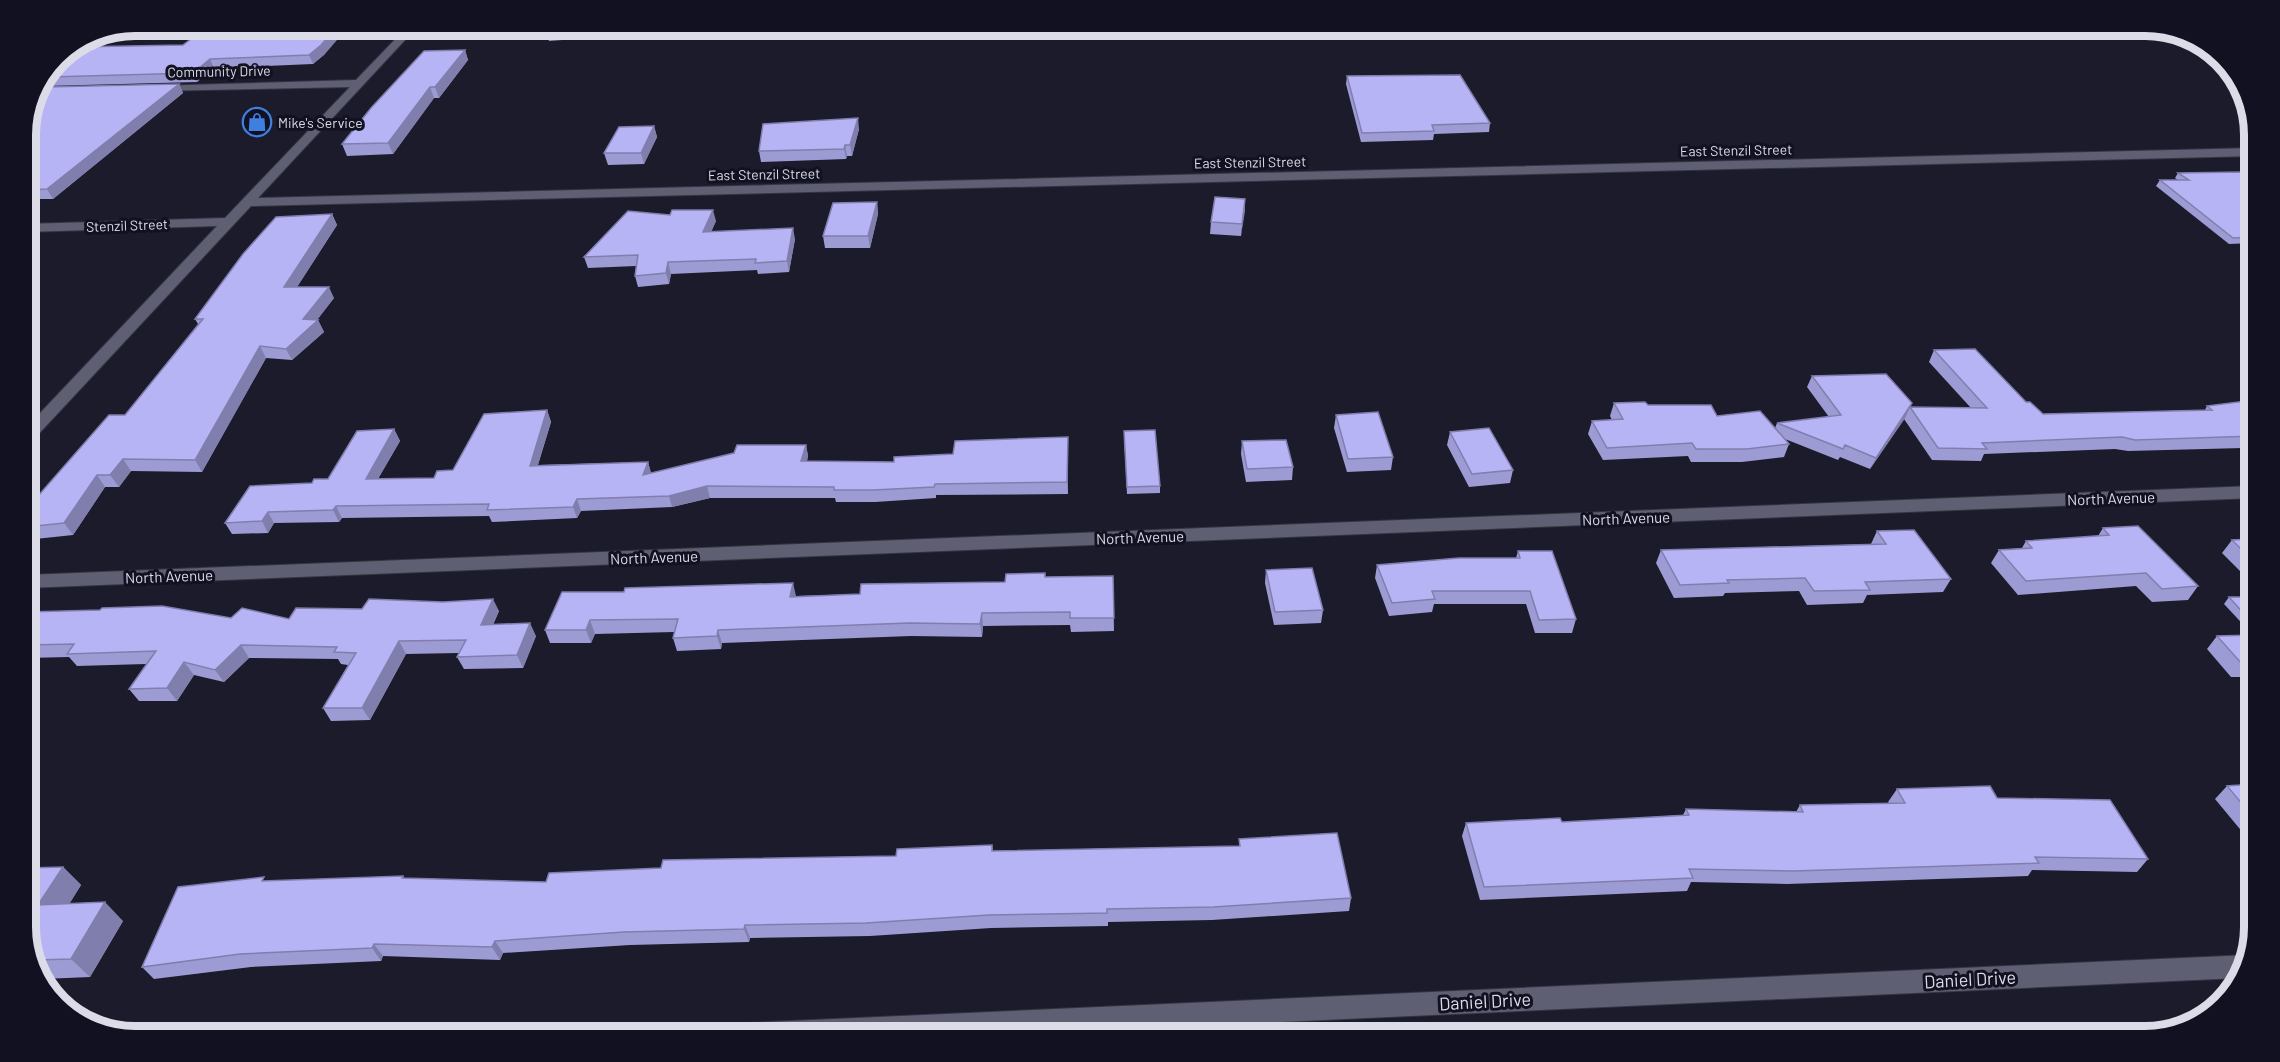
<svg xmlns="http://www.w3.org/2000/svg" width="2280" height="1062" font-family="Barlow,sans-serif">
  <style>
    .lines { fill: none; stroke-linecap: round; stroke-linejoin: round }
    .minor-casing { stroke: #353442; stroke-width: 2 }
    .minor { fill: #5f5f73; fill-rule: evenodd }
    .wall { fill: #9d9bd4 }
    .shaded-wall { fill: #807eac }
    .building { fill: #b7b4f6; stroke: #807eac; stroke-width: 1.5 }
    .labels { text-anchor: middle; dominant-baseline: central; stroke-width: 6; stroke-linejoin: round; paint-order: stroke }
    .far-street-label { font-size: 14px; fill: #dcdce8; stroke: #121121 }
    .far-poi-label { font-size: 14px; fill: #dcdce8; stroke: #121121; text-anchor: start }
    .street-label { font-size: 15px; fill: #dcdce8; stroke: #121121 }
    .near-street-label { font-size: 18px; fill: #dcdce8; stroke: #121121 }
    .rim { fill: none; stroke: #dcdce8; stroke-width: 8 }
  </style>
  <rect width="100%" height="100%" fill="#1b1b2b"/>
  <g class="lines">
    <g class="minor-casing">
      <path id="minor" d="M408 26H418L258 198 2254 148V156L251 206 32 441 26 442V428L217 226 26 232V224L225 218 350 87 155 91 149 88 151 86 356 80Z
        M2254 486V498L26 588V575Z
        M2249 955 2246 969 2239 978 975 1036H710L714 1027 723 1024Z"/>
    </g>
    <use href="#minor" class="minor"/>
  </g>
  <path class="wall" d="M470 26H980L939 27 938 34 874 36 873 32 820 33V30L779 29 715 35 643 37 642 34 549 41 548 38 467 40 464 33Z
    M1389 26H1434V28L1398 33Z
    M183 45 325 54 313 64 214 68 197 82 45 86 58 57Z
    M465 50 468 60 439 98H434L393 154 347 156 342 144Z
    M1347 76 1490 123 1489 132 1434 134 1433 140 1361 142 1346 84Z
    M179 84 183 93 53 199H26V128Z
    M654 126 657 137 644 164 608 165 604 153Z
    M859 129 852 156H847L846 159 761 162 759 151Z
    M2178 173 2254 181V243L2229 244 2156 186 2160 180H2178L2175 178Z
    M1245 199 1241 236 1210 234 1211 222Z
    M877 202 878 214 870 248H825L823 236Z
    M332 214 337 225 297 287 334 298 317 320H318L324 332 292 360 266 358 202 472 131 471 119 487H105L73 535 26 540V508L125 415 198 324 195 319Z
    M716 221 711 232 795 239 789 272 758 274 757 270 671 274 669 284 638 287 635 276 636 266 588 268 584 257Z
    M1934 350 2026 402 2043 414 2205 410 2207 406 2254 400V447L2243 448 2128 451 2115 449 1984 454 1981 461 1932 460 1904 419 1905 418 1870 469 1840 457 1838 460 1785 439 1789 444 1784 457 1742 462H1691L1688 456 1603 460 1588 434 1592 421 1612 420 1610 416 1614 403 1648 405 1717 416 1775 428 1777 423 1829 417 1807 387 1812 376 1912 403 1910 407 1971 408 1929 362Z
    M547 410 551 422 538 465 648 462 651 473 806 445 808 456 807 461 894 462 953 454 1068 448V494L936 495V498L875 502H836L835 498H710L672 507 581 511 577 518 492 522 489 516 342 518 339 522 274 523 268 533 232 534 225 523 312 483 328 479 394 429 400 441 378 479 434 478 453 470Z
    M1336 415 1393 457 1391 470 1347 472 1334 428Z
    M1450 432 1513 470 1510 483 1469 487 1447 445Z
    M1124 437 1160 486V493L1127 494Z
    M1242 441 1293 467 1292 480 1246 482 1241 454Z
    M2103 528 2198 586 2188 600 2152 602 2136 586 2018 595 1991 563 1999 550 2022 548 2026 541 2098 536Z
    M1877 531 1951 579 1943 592 1867 595 1863 603 1807 605 1799 591 1725 593 1723 596 1674 598 1656 563 1661 550 1871 544Z
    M2254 539V581H2250L2222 553 2232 540Z
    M1518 551 1576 619 1572 633H1535L1526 604H1434L1432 612 1389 616 1375 578 1377 565 1516 558Z
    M1266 570 1323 610 1321 623 1274 625 1265 583Z
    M1113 576 1114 631 1071 632 1070 625 983 626 982 637 911 636 722 643 721 649 677 651 673 638 674 632 595 634 591 643H550L545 630 562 592 796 596 860 594 1005 582 1045 577Z
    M2229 597H2254V633H2251L2224 604Z
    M499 611 493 625 536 636 523 668 464 669 457 657 459 653 406 654 370 720 331 721 323 708 348 665 341 664 338 659 249 658 224 682 194 675 177 701H139L129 689 146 664 77 666 69 657 26 658V612L289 619Z
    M2254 635V677H2231L2207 649 2217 636Z
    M2254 784V846L2215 799 2227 786Z
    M1897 789 1997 798 2148 859 2137 872 2032 870 2028 876 1787 884 1691 882 1687 891 1480 900 1462 836 1466 823 1562 822 1683 815 1686 809 1796 812 1800 805 1889 803 1888 802Z
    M1239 839 1351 898 1349 911 1212 920 1108 922V926L991 928 870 936 750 938 749 942 630 945 503 953 500 960 383 956 381 961 251 967 154 979 142 967 267 881 403 876 404 878 546 882 896 856 992 845 993 851 1239 846Z
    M63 867 81 885 69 904 123 921 90 977 43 979 26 934Z"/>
  <path class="shaded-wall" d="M338 26H349L325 54 313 64 309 55Z
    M740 26H779V29L715 35 714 28Z
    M1148 26H1163L1148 27Z
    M1398 26H1434V28L1398 33Z
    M465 50 468 60 439 98 435 87Z
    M210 59 214 68 197 82 193 73Z
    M179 84 183 93 53 199 47 189Z
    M430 87 434 98 393 154 388 143Z
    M858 118 859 129 852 156 850 145Z
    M654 126 657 137 644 164 641 153Z
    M845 145 847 156 846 159 844 149Z
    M1245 199V211L1241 236 1242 224Z
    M877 202 878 214 870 248 868 236Z
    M713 210 716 221 706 243 703 232Z
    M332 214 337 225 290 298 284 287Z
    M793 228 795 239 789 272 787 261Z
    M668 262 671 274 669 284 666 273Z
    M329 287 334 298 312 326 318 320 324 332 292 360 286 349 303 319Z
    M260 346 266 358 202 472 195 460Z
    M1912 403 1905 418 1870 469 1876 458Z
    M547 410 551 422 534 477 530 466Z
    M394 429 400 441 371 490 366 479Z
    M1068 437V494L1067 482Z
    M806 445 808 456 804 473 801 461Z
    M123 459 131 471 119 487 110 475Z
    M648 462 651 473 643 475Z
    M97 475 105 487 73 535 64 523Z
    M707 486 710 498 672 507 669 496Z
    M577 499 581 511 577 518 573 507Z
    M336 506 342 518 339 522 333 510Z
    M268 512 274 523 268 533 262 521Z
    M793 583 796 596 790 597Z
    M493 599 499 611 487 638 481 625Z
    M982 613 983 626 982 637 980 624Z
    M590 620 595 634 591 643 586 630Z
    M530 623 536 636 523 668 517 655Z
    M718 630 722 643 721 649 717 636Z
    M399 641 406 654 370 720 362 708Z
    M241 645 249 658 224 682 215 670Z
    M184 662 194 675 177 701 167 688Z
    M63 867 81 885 57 924 38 905Z
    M105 902 123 921 90 977 71 959Z
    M745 925 750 938 749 942 744 929Z
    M495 941 503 953 500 960 492 947Z
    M374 944 383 956 381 961 372 948Z"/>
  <path class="building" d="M288 26H338L321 45 309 55 210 59 193 73 49 77 58 57 73 47 183 45 200 32 283 31Z
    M470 26H740L714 28 641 30 642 27 547 34 548 31 464 33Z
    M872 26H937V27L873 29Z
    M465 50 435 87H430L388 143 342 144 371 108 424 51Z
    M1460 75 1490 123 1432 125 1434 131 1362 133 1347 76Z
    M179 84 47 189 26 190V128L45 87Z
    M858 118 850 145H845L844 149 759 151 763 124Z
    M654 126 641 153H604L619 127Z
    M2242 172 2254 181V237L2233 238 2160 180H2189L2178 173Z
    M1215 197 1245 199 1242 224 1211 222Z
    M877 202 868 236H823L833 203Z
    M672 210H713L703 232 793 228 787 261 755 263 756 259 668 262 666 273 635 276 638 255 584 257 628 211 670 215Z
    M332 214 284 287H329L303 319 318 320 286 349 260 346 195 460 123 459 110 475H97L64 523 26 527V508L34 496H38L109 415H125L203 319H195L243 254 276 217Z
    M1975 349 2026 402H2030L2043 414 2212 410 2207 406 2254 400V436L2135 440 2122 437 1982 443 1987 449 1938 448 1910 407 1987 408 1934 350Z
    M1886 374 1912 403 1876 458 1845 445 1843 449 1777 423 1841 415 1812 376Z
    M1645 402 1648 405H1711L1717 416 1760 411 1789 444 1747 449H1696L1692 443 1607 448 1592 421 1623 419 1614 403Z
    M547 410 530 466 648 462 643 475 734 453 737 445H806L801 461 894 462V457L953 454 955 441 1068 437 1067 482 935 484 934 487 873 490H834V487L707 486 669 496 577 499 573 507 487 510 489 504 336 506 333 510 268 512 262 521 225 523 250 486 312 483 314 479H328L357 431 394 429 366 479 434 478 437 471 453 470 484 414Z
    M1378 412 1393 457 1348 459 1336 415Z
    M1489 428 1513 470 1472 474 1450 432Z
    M1155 430 1160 486 1127 487 1124 431Z
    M1286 440 1293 467 1247 469 1242 441Z
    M2138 526 2198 586 2162 589 2146 573 2026 581 1999 550 2032 548 2026 541 2109 535 2103 528Z
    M1914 530 1951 579 1865 582 1870 590 1814 591 1805 578 1727 580 1729 583 1680 585 1661 550 1886 544 1877 531Z
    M2254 539V562L2232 540Z
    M1518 551H1552L1576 619 1539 620 1530 591H1432L1435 599 1392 603 1377 565 1459 558H1520Z
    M1312 568 1323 610 1275 612 1266 570Z
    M1045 573V577L1113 576 1114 618H1070V612L982 613 980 624 909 623 718 630 717 636 673 638 678 619 590 620 586 630H545L562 592H624L625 588 793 583 790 597 860 594 861 584 1005 582 1006 574Z
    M2229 597H2254V625Z
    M369 599 443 602 493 599 481 625 530 623 517 655 457 657 466 640 399 641 362 708H323L356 653 334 652 337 647 241 645 215 670 184 662 167 688 129 689 156 651 67 654 74 644 26 645V612L100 610 102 608 162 606 231 618 242 608 289 619 296 608 362 609Z
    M2254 635V664H2242L2217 636Z
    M2254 784V818L2227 786Z
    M1990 786 1997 798 2110 800 2148 859 2035 857 2039 863 1794 871 1689 869 1693 878 1484 887 1466 823 1560 818 1562 822 1689 815 1686 809 1803 812 1800 805 1905 803 1897 789Z
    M1337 833 1351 898 1213 907 1107 909V913L989 915 866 923 745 925 744 929 624 932 495 941 492 947 374 944 372 948 240 954 142 967 178 887 264 877 262 881 403 876 402 878 546 882 549 873 661 868 663 860 896 856 897 849 992 845V851L1240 846 1239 839Z
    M63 867 38 905 105 902 71 959 35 960 26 934V868Z"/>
  <defs>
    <g id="shop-ring" transform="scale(1.5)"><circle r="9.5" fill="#121121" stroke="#3f7fe0" stroke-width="1.5"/><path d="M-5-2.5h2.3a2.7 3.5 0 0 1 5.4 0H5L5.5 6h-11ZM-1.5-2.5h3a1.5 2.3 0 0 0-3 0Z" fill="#3f7fe0"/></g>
  </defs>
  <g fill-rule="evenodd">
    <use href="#shop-ring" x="257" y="122"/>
  </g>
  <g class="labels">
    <g class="far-street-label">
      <text transform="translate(219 71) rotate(-1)">Community Drive</text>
      <text transform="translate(1736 150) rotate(-1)">East Stenzil Street</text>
      <text transform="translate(1250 162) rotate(-1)">East Stenzil Street</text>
      <text transform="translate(764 174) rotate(-1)">East Stenzil Street</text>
      <text transform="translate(127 225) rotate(-2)">Stenzil Street</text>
    </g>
    <g class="far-poi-label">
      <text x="278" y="122">Mike's Service</text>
    </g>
    <g class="street-label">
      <text transform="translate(2111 498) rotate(-2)">North Avenue</text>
      <text transform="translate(1626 518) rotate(-2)">North Avenue</text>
      <text transform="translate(1140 537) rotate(-2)">North Avenue</text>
      <text transform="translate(654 557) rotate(-2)">North Avenue</text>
      <text transform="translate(169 576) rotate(-2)">North Avenue</text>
    </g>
    <g class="near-street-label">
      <text transform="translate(1970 979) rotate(-3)">Daniel Drive</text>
      <text transform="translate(1485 1001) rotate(-3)">Daniel Drive</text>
    </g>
  </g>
  <path d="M0 0H2280V1062H0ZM135 36H2145A99 99 0 0 1 2244 135V927A99 99 0 0 1 2145 1026H135A99 99 0 0 1 36 927V135A99 99 0 0 1 135 36Z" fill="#121121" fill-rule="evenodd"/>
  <path class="rim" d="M135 36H2145A99 99 0 0 1 2244 135V927A99 99 0 0 1 2145 1026H135A99 99 0 0 1 36 927V135A99 99 0 0 1 135 36Z"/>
</svg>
